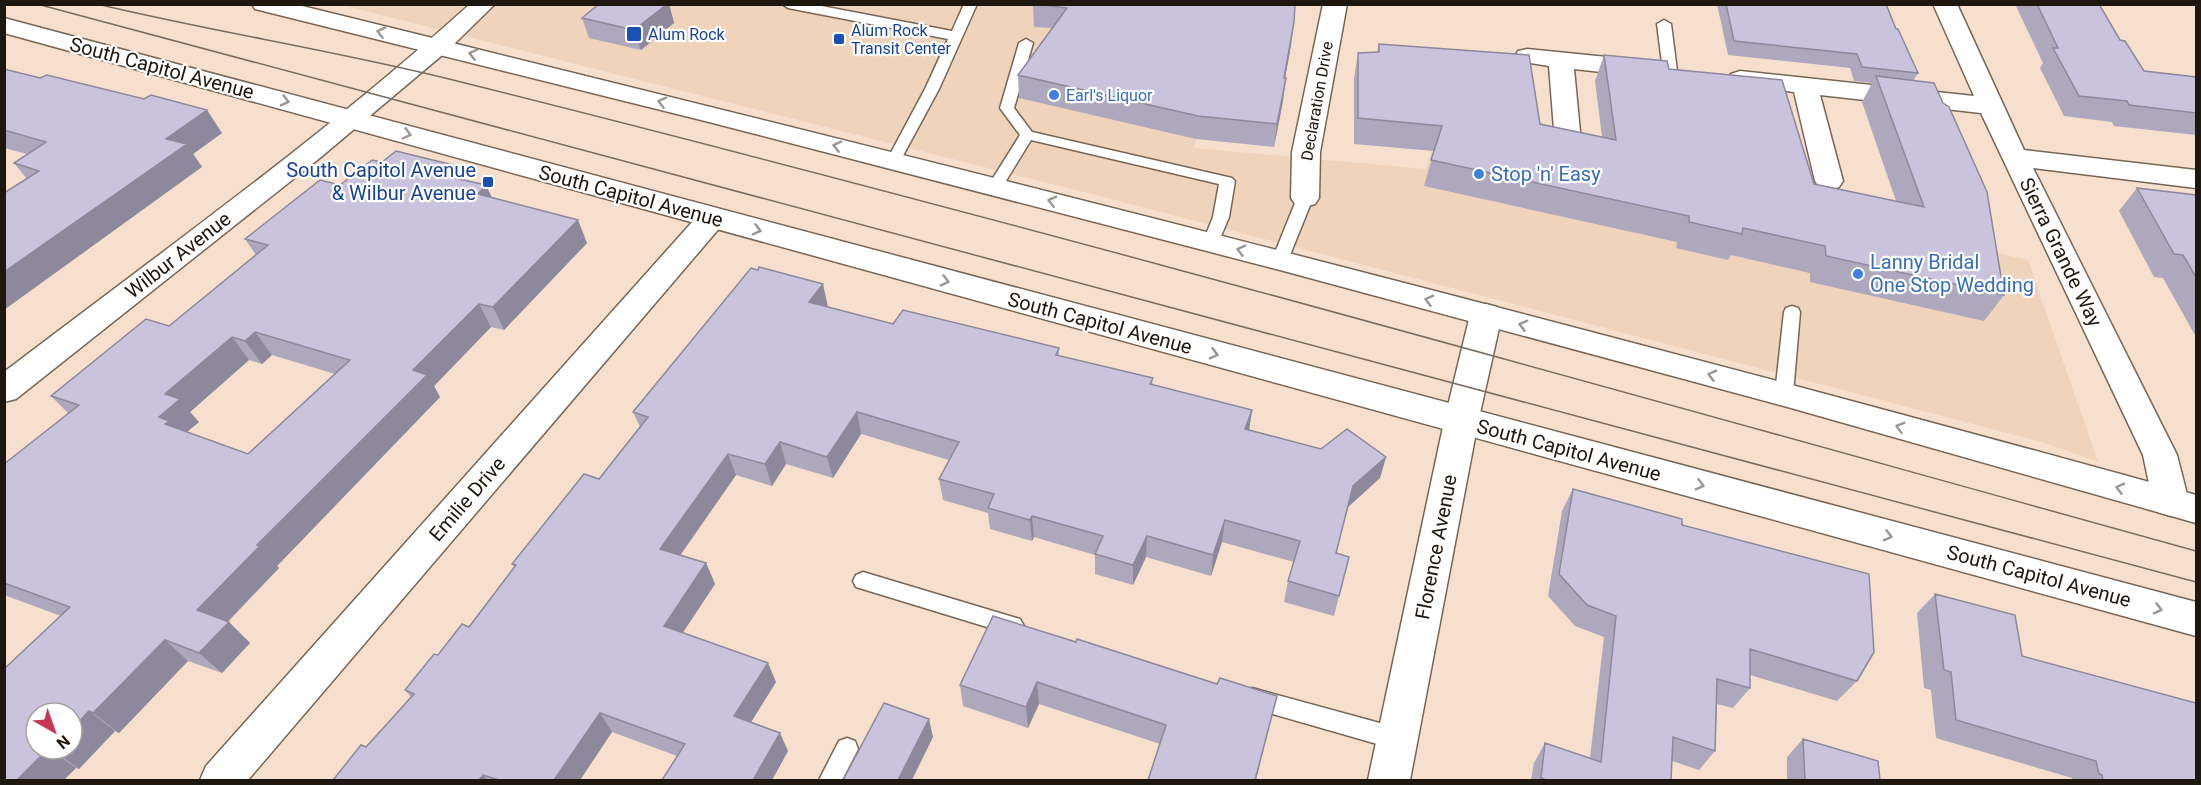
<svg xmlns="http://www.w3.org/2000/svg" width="2201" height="785" font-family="Roboto,sans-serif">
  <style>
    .built { fill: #efd3bb }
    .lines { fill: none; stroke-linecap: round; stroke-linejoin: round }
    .lane-casing { stroke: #786655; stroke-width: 3 }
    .street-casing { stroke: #786655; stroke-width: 3 }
    .primary-casing { stroke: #786655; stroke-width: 3 }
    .lane { fill: #fff; fill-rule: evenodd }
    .street { fill: #fff; fill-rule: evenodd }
    .primary { fill: #fff; fill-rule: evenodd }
    .tram { stroke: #7a6d61; stroke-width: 1.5 }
    .wall { fill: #ada8be; fill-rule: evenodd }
    .shaded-wall { fill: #8d889b }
    .building { fill: #c9c3dd; stroke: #8d889b; stroke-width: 1.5; fill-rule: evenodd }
    .oneway { stroke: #9a9793 }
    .transit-dot { fill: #1a4fb4; stroke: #fff; stroke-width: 2 }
    .shop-dot { fill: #3f7fe0; stroke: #fff; stroke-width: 2 }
    .labels { text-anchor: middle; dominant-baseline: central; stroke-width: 4.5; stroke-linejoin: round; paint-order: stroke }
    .far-transit-label { font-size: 16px; fill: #164399; stroke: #fff; text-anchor: start }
    .far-shop-label { font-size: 16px; fill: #366cbe; stroke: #fff; text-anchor: start }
    .far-street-label { font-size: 16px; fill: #1e1710; stroke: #fff }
    .street-label { font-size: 20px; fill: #1e1710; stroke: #fff }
    .transit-label { font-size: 20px; fill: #164399; stroke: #fff; text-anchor: end }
    .shop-label { font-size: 20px; fill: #366cbe; stroke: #fff; text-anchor: start }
  </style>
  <rect width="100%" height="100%" fill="#f6e0cd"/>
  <path class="built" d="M341 5H1228L1194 148 1426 169 1439 126 2028 260 2098 462 2042 442 1084 192Z"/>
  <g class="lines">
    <g class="lane-casing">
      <path id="lane" d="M782 4H811L952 31 964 4H977L939 89 899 163 894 165 887 160 925 89 948 39 788 8Z
        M1664 20 1671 24 1677 71 1670 75 1663 71 1657 24Z
        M1026 39 1033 43 1014 108 1032 132 1232 178 1235 181 1229 217 1217 246H1205L1203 242 1213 217 1219 184 1031 140 1001 189H991L988 186 1020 135 1000 108 1019 43Z
        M1305 193 1313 198 1288 260 1286 264H1274L1272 260 1297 198Z
        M1792 306 1798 308 1800 312 1793 394 1790 399 1784 401 1778 399 1775 394 1784 312 1786 308Z
        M863 572 1013 617 1020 619 1024 626 1020 633 1013 635 856 587 853 581 856 575Z
        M1252 688 1398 728 1406 732 1409 739 1406 746 1398 750 1252 708 1244 705 1241 698 1244 691Z
        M847 738 855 741 858 749 842 780H819L839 741Z"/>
    </g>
    <g class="street-casing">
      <path id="street" d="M470 4H495L447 51 321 157 16 399 4 402V372C161 252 323 137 470 4Z
        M1323 4H1347L1320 152 1319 198 1315 204 1305 207 1295 204 1291 198 1292 152Z
        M1933 4H1957L2024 150 2196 170V188L2033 168 2177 455 2189 502 2184 512 2171 516 2158 512 2153 502 2143 455 1981 113 1820 95 1843 181 1839 187 1829 190 1819 187 1815 181 1794 92 1731 84 1727 79 1731 74 1740 71 1974 96Z
        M1527 49 1647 61 1656 64 1660 69 1656 74 1647 77 1574 69 1581 142 1577 148 1568 150 1559 148 1555 142 1549 66 1518 61 1515 56 1518 51Z
        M712 209 722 211 726 218 722 225 248 780H200L206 766 702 211Z
        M1486 304 1497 307 1502 315 1478 422 1410 780H1368L1444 422 1470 315 1475 307Z"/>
    </g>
    <g class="primary-casing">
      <path id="primary" d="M252 4H294C930 160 1565 320 2196 495V523L1784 406 1280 270 709 122 255 9Z
        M4 18 2196 602V636L4 33Z"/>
    </g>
    <use href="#lane" class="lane"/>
    <use href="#street" class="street"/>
    <use href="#primary" class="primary"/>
    <path class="tram" d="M37 4 2196 582
      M97 4C214 32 332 50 449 79 1034 225 1615 390 2196 551"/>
  </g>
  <path class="wall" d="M599 4H669L674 23 641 50 589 38 582 18Z
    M1033 4H1295L1291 45 1285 78 1283 101 1274 147 1196 139 1019 98 1018 75 1052 28 1034 27Z
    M1717 4H1886L1896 29 1918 73 1913 81 2004 295 1984 321 1810 282V273L1731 255 1728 260 1676 248 1677 242 1424 186 1434 151 1354 144V78L1358 53 1377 52 1379 44 1540 124 1602 137 1595 81 1604 55 1669 69 1814 184 1896 201 1862 102 1872 83 1854 81 1850 68 1728 55Z
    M2015 4H2099L2120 40 2144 71 2196 77V135L2114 126 2112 122 2064 116 2040 68 2043 63Z
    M4 69 222 133 193 154 202 167 27 179 14 163 27 154 4 148Z
    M382 162 464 180 492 197 587 243 504 330 491 327 434 386 440 397 277 566 279 568 228 622 250 643 222 673 188 661 119 733 115 731 79 769 76 768 4 780 61 616 4 595V464L69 414 51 396 169 326 256 255 245 239ZM272 355 335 374 248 454 187 432 199 422 190 412 249 360 262 364Z
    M2137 188 2196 195V337L2163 278 2154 277 2119 211Z
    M893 324 1059 348V356L1153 378 1152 385 1252 410 1249 430 1321 449 1386 457 1380 478 1348 507 1336 553 1349 557 1334 616 1284 602 1288 581 1294 562 1222 542 1211 576 1146 557 1133 585 1095 574V555L1034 537 1032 541 990 529 988 513 943 500 939 479 949 460 861 434 833 478 786 464 772 486 736 475 680 555 706 563 715 584 683 632 776 682 751 722 788 751 772 780H662L677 756 612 732 580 780H333L366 747 411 697 405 690 438 655 469 627 514 567 512 564 599 479 640 427 633 412Z
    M1573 489 1682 525 1857 681 1837 701 1750 675V688L1733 708 1717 704 1715 751 1699 770 1672 761 1671 780H1531L1534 763 1545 743 1590 758 1604 637 1575 626 1548 596 1562 511Z
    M1935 594 2196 780H2072V778L1936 738 1931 690 1924 688 1917 613Z
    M993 616 1273 717 1160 744 1039 704 1028 728 963 706 960 685Z
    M1803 739 1880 780H1787V757Z"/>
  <path class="shaded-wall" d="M667 4H669L674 23 641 50 634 30Z
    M1294 22 1291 45 1281 101 1284 78Z
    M1286 78 1283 101 1274 147 1277 124Z
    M207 110 222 133 193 154 202 167 4 310V272L166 139Z
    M457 166 468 189 446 176Z
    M486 185 497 208 478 194Z
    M578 220 587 243 504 330 493 307Z
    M823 284 828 307 809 302Z
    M479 304 491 327 434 386 440 397 277 566 279 568 218 631 197 610 257 545 413 370Z
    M255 332 272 355 262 364 245 341Z
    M232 337 249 360 190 412 199 422 182 436 185 446 159 417 165 394Z
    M1252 410 1249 431 1245 429Z
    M857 412 861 434 833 478 827 457Z
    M780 442 786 464 772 486 765 464Z
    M728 454 736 475 670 570 660 549Z
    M1386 457 1380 478 1348 507 1353 486Z
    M1032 516 1034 537 1032 541 1030 520Z
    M1225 520 1222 542 1211 576 1213 555Z
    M1147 536 1146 557 1133 585V565Z
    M706 563 715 584 674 646 664 626Z
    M229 622 250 643 222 673 199 653Z
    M165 640 188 661 119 733 93 713Z
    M768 663 776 682 743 735 734 716Z
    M1037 682 1039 704 1028 728 1026 707Z
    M1277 696 1256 780H1255Z
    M89 711 115 731 79 769 52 749H72V729Z
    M600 713 612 732 580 780H554Z
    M929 719 933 737 912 780H898Z
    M780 733 788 751 772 780H753Z
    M49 749 76 768 64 780H17Z
    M483 775 488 780H479Z"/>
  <path class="building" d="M599 4H667L634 30 582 18Z
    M1036 4H1295L1294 22 1284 78H1286L1277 124 1198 116 1018 75 1067 8Z
    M1726 4H1886L1896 29H1898L1918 73 1862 67 1857 54 1734 41Z
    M2037 4H2099L2120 40 2125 41 2144 71 2196 77V113L2129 105 2127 101 2079 96 2053 48H2058Z
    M1379 44 1529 55 1540 124 1616 140 1604 55 1667 61 1669 69 1782 80 1814 184 1924 207 1876 76 1934 83 1943 103 1949 107 1987 192 2004 295 1826 256 1825 246 1743 228 1742 234 1689 222V216L1431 160 1442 126 1358 118V53L1379 52Z
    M4 69 40 78 47 75 144 99 151 95 207 110 166 139 187 144 4 272V193L39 171 14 163 46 142 4 130Z
    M396 151 457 166 446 176 486 185 478 194 578 220 493 307 479 304 413 370 427 375 257 545 260 546 197 610 229 622 199 653 165 640 93 713 89 711 72 729V713H36V749H48L17 780H4V669L70 607 4 583V464L79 405 51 396 146 319 169 326 268 245 245 239 320 180 340 185 372 160 382 162ZM255 332 350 360 248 454 165 424 169 421 159 417 180 399 165 394 232 337 245 341Z
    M2137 188 2196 195V277L2183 255 2174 254Z
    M759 267 823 284 809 302 893 324 903 310 1059 348 1056 355 1153 378 1150 384 1252 410 1245 429 1321 449 1347 429 1386 457 1353 486 1336 553 1349 557 1339 596 1288 581 1300 541 1225 520 1213 555 1147 536 1133 565 1095 554 1103 536 1032 516 1030 520 988 508 994 494 939 479 959 442 857 412 827 457 780 442 765 464 728 454 660 549 706 563 664 626 768 663 734 716 780 733 753 780H662L685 744 600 713 554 780H499L483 775 479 780H333L361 745 366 747 414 694 405 690 434 654 438 655 462 624 469 627 516 565 512 564 584 474 599 479 648 417 633 412 751 268 758 270Z
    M1573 489 1682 519V525L1869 574 1874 652 1857 681 1750 649V688L1717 679 1715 751 1673 737 1671 780H1546L1541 778 1545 743 1601 762 1616 616 1587 605 1559 574Z
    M1935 594 2015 615 2022 656 2196 703V780H2103L2102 775 2099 774 2096 761 1956 720 1951 672 1944 670Z
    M993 616 1076 642 1077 639 1217 684 1220 678 1277 696 1255 780H1148L1166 725 1037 682 1026 707 960 685Z
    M884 703 929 719 898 780H843Z
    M1803 739 1878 761 1880 780H1805Z"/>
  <defs><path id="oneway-chevron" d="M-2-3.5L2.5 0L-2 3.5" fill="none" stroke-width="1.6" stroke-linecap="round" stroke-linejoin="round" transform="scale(1.5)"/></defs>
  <g class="oneway">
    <use href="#oneway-chevron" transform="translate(381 32) rotate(-166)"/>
    <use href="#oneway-chevron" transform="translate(473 54) rotate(-166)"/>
    <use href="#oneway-chevron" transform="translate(285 101) rotate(15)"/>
    <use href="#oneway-chevron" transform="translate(662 102) rotate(-166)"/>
    <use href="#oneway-chevron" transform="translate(407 134) rotate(15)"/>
    <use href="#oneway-chevron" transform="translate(837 146) rotate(-166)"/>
    <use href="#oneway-chevron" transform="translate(1052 201) rotate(-166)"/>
    <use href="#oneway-chevron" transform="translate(757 230) rotate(15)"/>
    <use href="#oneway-chevron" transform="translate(1241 250) rotate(-165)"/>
    <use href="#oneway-chevron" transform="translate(945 281) rotate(15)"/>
    <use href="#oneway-chevron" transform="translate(1429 300) rotate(-165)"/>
    <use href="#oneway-chevron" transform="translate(1523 325) rotate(-165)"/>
    <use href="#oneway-chevron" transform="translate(1214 354) rotate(15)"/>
    <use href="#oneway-chevron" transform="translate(1712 375) rotate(-165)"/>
    <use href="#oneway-chevron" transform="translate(1900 427) rotate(-164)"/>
    <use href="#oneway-chevron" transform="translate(1700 485) rotate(15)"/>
    <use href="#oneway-chevron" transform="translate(2120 488) rotate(-165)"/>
    <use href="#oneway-chevron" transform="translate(1888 536) rotate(15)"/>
    <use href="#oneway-chevron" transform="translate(2158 609) rotate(15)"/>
  </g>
  <g class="transit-dot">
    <rect x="626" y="26" width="16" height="16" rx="3"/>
    <rect x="833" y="33" width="12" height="12" rx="3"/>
    <rect x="482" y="176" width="12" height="12" rx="3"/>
  </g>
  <g class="shop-dot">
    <circle cx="1054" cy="95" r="6"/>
    <circle cx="1479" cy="174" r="6"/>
    <circle cx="1858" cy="274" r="6"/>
  </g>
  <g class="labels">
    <g class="far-transit-label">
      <text x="851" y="30">Alum Rock<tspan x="851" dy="18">Transit Center</tspan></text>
      <text x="648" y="34">Alum Rock</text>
    </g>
    <g class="far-shop-label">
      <text x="1066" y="95">Earl's Liquor</text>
    </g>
    <g class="far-street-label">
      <text transform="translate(1317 101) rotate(-80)">Declaration Drive</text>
    </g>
    <g class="street-label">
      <text transform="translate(162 68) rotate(15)">South Capitol Avenue</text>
      <text transform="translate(631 196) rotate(15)">South Capitol Avenue</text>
      <text transform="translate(2061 252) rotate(64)">Sierra Grande Way</text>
      <text transform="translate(178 255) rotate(-38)">Wilbur Avenue</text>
      <text transform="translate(1100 323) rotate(15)">South Capitol Avenue</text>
      <text transform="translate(1569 450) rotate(15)">South Capitol Avenue</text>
      <text transform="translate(467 499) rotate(-49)">Emilie Drive</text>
      <text transform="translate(1436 547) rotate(-79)">Florence Avenue</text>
      <text transform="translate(2039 576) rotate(15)">South Capitol Avenue</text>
    </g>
    <g class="transit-label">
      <text x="476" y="170">South Capitol Avenue<tspan x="476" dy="23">&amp; Wilbur Avenue</tspan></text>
    </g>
    <g class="shop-label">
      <text x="1491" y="174">Stop 'n' Easy</text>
      <text x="1870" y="262">Lanny Bridal<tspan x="1870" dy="23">One Stop Wedding</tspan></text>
    </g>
  </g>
  <rect width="2201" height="785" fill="none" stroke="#1e1710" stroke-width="12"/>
  <g transform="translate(54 731) rotate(140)"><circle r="28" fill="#ffffff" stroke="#a5a29f" stroke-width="1.5"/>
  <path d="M0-4.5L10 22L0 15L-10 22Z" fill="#c63655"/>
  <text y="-9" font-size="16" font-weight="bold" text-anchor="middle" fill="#1e1710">N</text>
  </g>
</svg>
